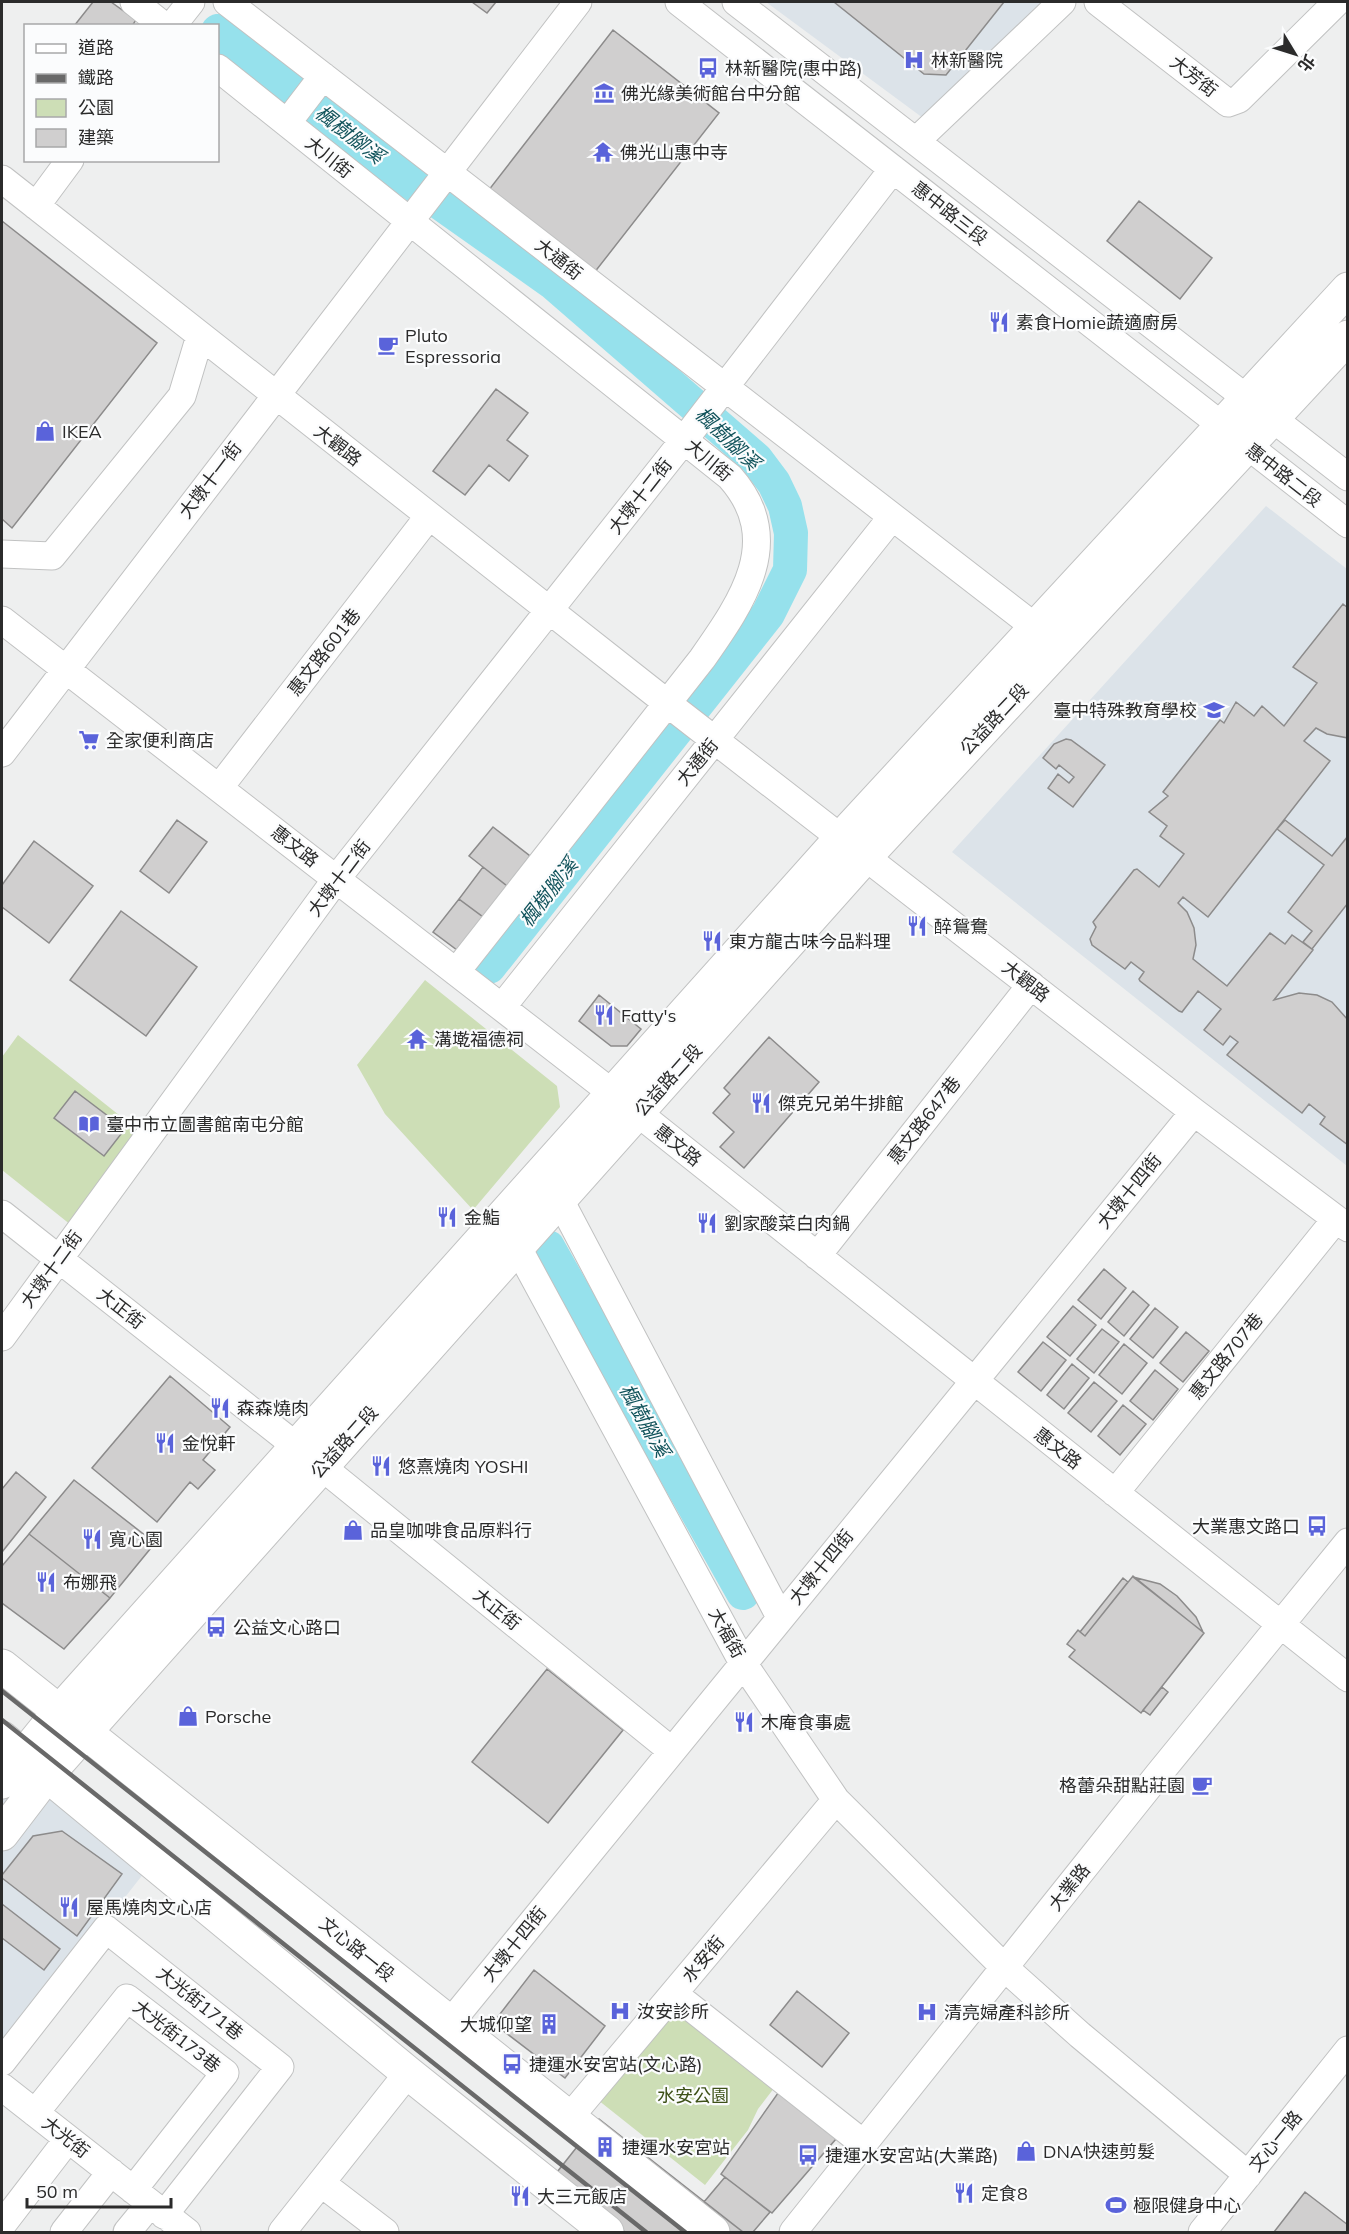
<svg xmlns="http://www.w3.org/2000/svg" width="1349" height="2234" font-family="Mulish,'Noto Sans TC',sans-serif">
  <style>
    .built { fill: #dce3e9 }
    .green { fill: #cddeb6 }
    .lines { fill: none; stroke-linecap: round; stroke-linejoin: round }
    .river { stroke: #96e1ec; stroke-width: 34 }
    .building { fill: #d0cfcf; stroke: #8c8b8b; stroke-width: 1.5 }
    .minor-casing { stroke: #c1c2c2; stroke-width: 29 }
    .major-casing { stroke: #c1c2c2; stroke-width: 35 }
    .minor { stroke: #fff; stroke-width: 27 }
    .major { stroke: #fff; stroke-width: 33 }
    .rail { stroke: #696969; stroke-width: 4.5 }
    .labels { text-anchor: middle; dominant-baseline: central; stroke-width: 4.5; stroke-linejoin: round; paint-order: stroke }
    .poi-label { font-size: 18px; fill: #2b2b2b; stroke: #fbfcfd; text-anchor: start }
    .street-label { font-size: 18px; fill: #2b2b2b; stroke: #fbfcfd }
    .park-label { font-size: 18px; fill: #3e5119; stroke: #fbfcfd }
    .water-label { font-size: 20px; font-style: italic; fill: #11535b; stroke: #fbfcfd }
  </style>
  <rect width="100%" height="100%" fill="#eeefef"/>
  <path class="built" d="M766 2H1045L923 118Z
    M1266 506 1347 569V1166L952 852Z
    M2 1759 144 1873 2 2054Z"/>
  <path class="green" d="M425 980 557 1086 560 1107 473 1210 385 1114 357 1065Z
    M18 1035 143 1134 71 1225 2 1170V1057Z
    M676 2002 778 2083 758 2109 748 2130 705 2185 598 2100Z"/>
  <g class="lines">
    <path class="river" d="M218 31 412 183 552 282 756 459 774 483 785 506 791 533 790 570 768 614 489 967
      M548 1247 743 1593"/>
  </g>
  <path class="building" d="M93 2H111L136 20 132 26H74Z
    M472 2H496L487 13Z
    M834 2H1004L946 75 924 74Z
    M613 30 719 113 594 273 488 191Z
    M1139 201 1212 258 1180 299 1107 241Z
    M2 221 157 343 12 528 2 519Z
    M496 389 528 413 507 440 528 456 509 481 489 465 465 495 433 471Z
    M1343 604 1348 608V738L1327 734 1316 728 1304 741 1330 761 1208 917 1183 897 1178 903 1187 912 1194 928 1196 945 1193 959 1227 986 1270 933 1285 944 1292 935 1313 950 1274 1000 1299 993 1317 995 1332 1002 1348 1020V1145L1320 1124 1325 1117 1309 1104 1302 1113 1227 1055 1238 1042 1230 1036 1223 1045 1204 1030 1221 1009 1198 991 1182 1012 1179 1011 1140 981 1139 979 1144 972 1131 962 1125 969 1092 945 1090 939 1096 927 1093 922 1134 870 1137 869 1159 887 1184 854 1160 836 1167 826 1149 812 1168 796 1163 792 1220 720 1224 723 1236 702 1254 716 1262 706 1284 726 1317 683 1293 667Z
    M1066 739 1071 740 1105 765 1073 807 1048 788 1058 774 1069 783 1074 777 1059 765 1056 769 1043 758 1054 744Z
    M177 820 207 842 169 893 140 871Z
    M1285 820 1332 856 1348 836V903L1312 949 1303 942 1312 931 1288 912 1324 865 1277 829Z
    M493 827 530 856 507 886 469 856Z
    M34 841 93 886 49 943 2 907V885Z
    M483 867 507 886 483 917 459 899Z
    M459 899 483 917 457 950 433 932Z
    M121 911 197 967 146 1036 70 980Z
    M599 995 641 1029 627 1046H611L579 1021Z
    M769 1037 819 1082 744 1168 720 1147 734 1132 713 1113 730 1094 724 1088Z
    M75 1091 125 1129 104 1156 54 1118Z
    M1104 1269 1126 1288 1101 1319 1078 1300Z
    M1133 1291 1149 1305 1124 1336 1108 1322Z
    M1073 1306 1096 1325 1070 1356 1047 1337Z
    M1155 1308 1178 1327 1153 1358 1130 1339Z
    M1102 1329 1119 1342 1094 1373 1077 1359Z
    M1186 1332 1209 1351 1183 1382 1160 1363Z
    M1043 1342 1066 1360 1041 1391 1018 1372Z
    M1124 1344 1147 1363 1122 1394 1099 1375Z
    M1072 1364 1089 1378 1064 1409 1047 1395Z
    M1155 1370 1178 1389 1153 1420 1130 1401Z
    M170 1376 230 1427 203 1460 215 1470 198 1489 190 1482 157 1522 92 1468Z
    M1094 1382 1117 1401 1091 1432 1068 1413Z
    M1123 1405 1146 1424 1120 1455 1098 1436Z
    M16 1472 46 1497 2 1552V1489Z
    M74 1480 155 1543 110 1598 29 1534Z
    M29 1534 110 1598 64 1649 2 1603V1566Z
    M1133 1576 1204 1633 1141 1713 1069 1657 1075 1650 1067 1644 1078 1630 1085 1636Z
    M1133 1577 1160 1584 1177 1596 1196 1617 1203 1632Z
    M1123 1578 1128 1582 1085 1636 1080 1632Z
    M547 1669 623 1730 548 1823 472 1762Z
    M1162 1687 1168 1692 1150 1715 1143 1710Z
    M62 1831 122 1874 77 1936 2 1878V1875L33 1836Z
    M2 1904 60 1949 44 1970 2 1938Z
    M534 1970 605 2026 565 2078 493 2023Z
    M797 1991 849 2033 822 2067 770 2025Z
    M783 2086 842 2132 772 2213 721 2174Z
    M599 2119 743 2232H625L554 2176Z
    M725 2177 770 2212 753 2232H743L704 2202Z
    M1305 2192 1348 2225V2232H1274Z"/>
  <g class="lines">
    <g class="minor-casing">
      <path id="minor" d="M134 2 164 26
        M227 2 1035 627
        M679 2 1348 524
        M736 2 1348 477
        M1098 2 1228 103 1239 99 1337 2
        M172 26 191 2
        M218 68 730 477C786 540 742 602 702 659L456 972
        M287 123 323 76
        M916 141 1062 2
        M2 179 676 710 1194 1112 1348 1228
        M36 206 70 160
        M2 554 52 556 182 396 200 336
        M2 620 638 1113 1348 1678
        M2 753 578 2
        M219 788 429 516
        M502 1007 892 517
        M560 1200 780 1617
        M2 1214 296 1446
        M518 1248 743 1663 836 1800 1005 1968 1080 2035 1248 2175
        M817 1256 1031 985
        M2 1337 337 878 684 440 893 169
        M322 1467 672 1751
        M1115 1493 1336 1219
        M674 1994 864 2144
        M450 2023 1194 1112
        M2 2062 106 1929 280 2067 164 2215
        M2 2087 187 2232
        M35 2113 127 1998 225 2073 133 2190
        M569 2118 836 1800
        M321 2183 385 2232
        M2 2225 68 2139
        M64 2232 111 2172
        M127 2232 150 2204
        M282 2232 408 2073
        M793 2232 1158 1775 1348 1542
        M1202 2232 1348 2050"/>
    </g>
    <g class="major-casing">
      <path id="major" d="M2 1666 713 2232
        M2 1738 408 2073 607 2232
        M2 1782 59 1712 842 837 1348 289
        M2 1834 47 1775 866 856 1348 337"/>
    </g>
    <use href="#minor" class="minor"/>
    <use href="#major" class="major"/>
    <path class="rail" d="M2 1691 685 2232
      M2 1720 646 2232"/>
  </g>
  <defs>
    <g id="hospital-bare" transform="scale(1.62)"><path d="M-5-5h3v3.5h4V-5h3V5h-3V1.5h-4V5h-3Z" fill="#5a63da" stroke="#fbfcfd" stroke-width="2.5" paint-order="stroke"/></g>
    <g id="bus-bare" transform="scale(1.62)"><path d="M-5-6H5V4H4V6H2V4H-2V6H-4V4H-5ZM-3.5-4V0h7V-4ZM-3.5 1.2v1.5H-2V1.2ZM2 1.2v1.5H3.5V1.2Z" fill="#5a63da" stroke="#fbfcfd" stroke-width="2.5" paint-order="stroke"/></g>
    <g id="museum-bare" transform="scale(1.62)"><path d="M0-6L6-3V-2H-6V-3ZM-5-1h2V3h-2ZM-1-1h2V3h-2ZM3-1h2V3H3ZM-6 4H6V6H-6Z" fill="#5a63da" stroke="#fbfcfd" stroke-width="2.5" paint-order="stroke"/></g>
    <g id="temple-bare" transform="scale(1.62)"><path d="M0-6L5-2H3V0L6.5 2.5H4V6H1.5V3h-3V6H-4V2.5H-6.5L-3 0V-2H-5Z" fill="#5a63da" stroke="#fbfcfd" stroke-width="2.5" paint-order="stroke"/></g>
    <g id="restaurant-bare" transform="scale(1.62)"><path d="M-5-6h1v4h1v-4h1v4h1v-4h1v5L-1.5 .5V6h-2V.5L-5-1ZM5-6V6H3V1.5H1.5Q1.5-4 5-6Z" fill="#5a63da" stroke="#fbfcfd" stroke-width="2.5" paint-order="stroke"/></g>
    <g id="cafe-bare" transform="scale(1.62)"><path d="M-5.5-4.5H6V0H3Q3 3.5 0 3.5H-2.5Q-5.5 3.5-5.5 0ZM3-3.2v2h1.7v-2ZM-6 4.5H4V6H-6Z" fill="#5a63da" stroke="#fbfcfd" stroke-width="2.5" paint-order="stroke"/></g>
    <g id="shop-bare" transform="scale(1.62)"><path d="M-5-2.5h2.3a2.7 3.5 0 0 1 5.4 0H5L5.5 6h-11ZM-1.5-2.5h3a1.5 2.3 0 0 0-3 0Z" fill="#5a63da" stroke="#fbfcfd" stroke-width="2.5" paint-order="stroke"/></g>
    <g id="school-bare" transform="scale(1.62)"><path d="M0-5L7-2L0 1L-7-2ZM-4 1L0 2.5L4 1V4Q0 6-4 4Z" fill="#5a63da" stroke="#fbfcfd" stroke-width="2.5" paint-order="stroke"/></g>
    <g id="supermarket-bare" transform="scale(1.62)"><path d="M-6-5.5h2.5l.6 2H6L4.5 2H-2.5L-4.4-4H-6ZM-1.5 3.2a1.3 1.3 0 1 0 .1 0ZM3 3.2a1.3 1.3 0 1 0 .1 0Z" fill="#5a63da" stroke="#fbfcfd" stroke-width="2.5" paint-order="stroke"/></g>
    <g id="library-bare" transform="scale(1.62)"><path d="M-6-4Q-3-5.5-.7-3.5V5Q-3 3-6 4ZM6-4Q3-5.5 .7-3.5V5Q3 3 6 4Z" fill="#5a63da" stroke="#fbfcfd" stroke-width="2.5" paint-order="stroke"/></g>
    <g id="building-bare" transform="scale(1.62)"><path d="M-4-6H4V6H1V3H-1V6H-4ZM-2.5-4.3h1.7v1.8h-1.7ZM.8-4.3h1.7v1.8H.8ZM-2.5-1h1.7V.8h-1.7ZM.8-1h1.7V.8H.8Z" fill="#5a63da" stroke="#fbfcfd" stroke-width="2.5" paint-order="stroke"/></g>
    <g id="stadium-bare" transform="scale(1.62)"><path d="M0-5a6.5 5 0 1 0 0 10a6.5 5 0 1 0 0-10ZM-3.5-1.8h7v3.6h-7Z" fill="#5a63da" stroke="#fbfcfd" stroke-width="2.5" paint-order="stroke"/></g>
  </defs>
  <g fill-rule="evenodd">
    <use href="#hospital-bare" x="914" y="60"/>
    <use href="#bus-bare" x="708" y="68"/>
    <use href="#museum-bare" x="604" y="93"/>
    <use href="#temple-bare" x="603" y="152"/>
    <use href="#restaurant-bare" x="999" y="322"/>
    <use href="#cafe-bare" x="388" y="345"/>
    <use href="#shop-bare" x="45" y="431"/>
    <use href="#school-bare" x="1214" y="710"/>
    <use href="#supermarket-bare" x="89" y="740"/>
    <use href="#restaurant-bare" x="917" y="926"/>
    <use href="#restaurant-bare" x="712" y="941"/>
    <use href="#restaurant-bare" x="604" y="1015"/>
    <use href="#temple-bare" x="417" y="1039"/>
    <use href="#restaurant-bare" x="761" y="1103"/>
    <use href="#library-bare" x="89" y="1124"/>
    <use href="#restaurant-bare" x="447" y="1217"/>
    <use href="#restaurant-bare" x="707" y="1223"/>
    <use href="#restaurant-bare" x="220" y="1408"/>
    <use href="#restaurant-bare" x="165" y="1443"/>
    <use href="#restaurant-bare" x="381" y="1466"/>
    <use href="#bus-bare" x="1317" y="1526"/>
    <use href="#shop-bare" x="353" y="1530"/>
    <use href="#restaurant-bare" x="92" y="1539"/>
    <use href="#restaurant-bare" x="46" y="1582"/>
    <use href="#bus-bare" x="216" y="1627"/>
    <use href="#shop-bare" x="188" y="1716"/>
    <use href="#restaurant-bare" x="744" y="1722"/>
    <use href="#cafe-bare" x="1202" y="1785"/>
    <use href="#restaurant-bare" x="69" y="1907"/>
    <use href="#hospital-bare" x="620" y="2011"/>
    <use href="#hospital-bare" x="927" y="2012"/>
    <use href="#building-bare" x="549" y="2024"/>
    <use href="#bus-bare" x="512" y="2064"/>
    <use href="#building-bare" x="605" y="2147"/>
    <use href="#shop-bare" x="1026" y="2151"/>
    <use href="#bus-bare" x="808" y="2155"/>
    <use href="#restaurant-bare" x="964" y="2193"/>
    <use href="#restaurant-bare" x="520" y="2196"/>
    <use href="#stadium-bare" x="1116" y="2205"/>
  </g>
  <g class="labels">
    <g class="poi-label">
      <text x="931" y="60">林新醫院</text>
      <text x="725" y="68">林新醫院(惠中路)</text>
      <text x="621" y="93">佛光緣美術館台中分館</text>
      <text x="620" y="152">佛光山惠中寺</text>
      <text x="1016" y="322">素食Homie蔬適廚房</text>
      <text x="405" y="335">Pluto<tspan x="405" dy="21">Espressoria</tspan></text>
      <text x="62" y="431">IKEA</text>
      <text x="1197" y="710" text-anchor="end">臺中特殊教育學校</text>
      <text x="106" y="740">全家便利商店</text>
      <text x="934" y="926">醉鴛鴦</text>
      <text x="729" y="941">東方龍古味今品料理</text>
      <text x="621" y="1015">Fatty's</text>
      <text x="434" y="1039">溝墘福德祠</text>
      <text x="778" y="1103">傑克兄弟牛排館</text>
      <text x="106" y="1124">臺中市立圖書館南屯分館</text>
      <text x="464" y="1217">金鮨</text>
      <text x="724" y="1223">劉家酸菜白肉鍋</text>
      <text x="237" y="1408">森森燒肉</text>
      <text x="182" y="1443">金悅軒</text>
      <text x="398" y="1466">悠熹燒肉 YOSHI</text>
      <text x="1300" y="1526" text-anchor="end">大業惠文路口</text>
      <text x="370" y="1530">品皇咖啡食品原料行</text>
      <text x="109" y="1539">寬心園</text>
      <text x="63" y="1582">布娜飛</text>
      <text x="233" y="1627">公益文心路口</text>
      <text x="205" y="1716">Porsche</text>
      <text x="761" y="1722">木庵食事處</text>
      <text x="1185" y="1785" text-anchor="end">格蕾朵甜點莊園</text>
      <text x="86" y="1907">屋馬燒肉文心店</text>
      <text x="637" y="2011">汝安診所</text>
      <text x="944" y="2012">清亮婦產科診所</text>
      <text x="532" y="2024" text-anchor="end">大城仰望</text>
      <text x="529" y="2064">捷運水安宮站(文心路)</text>
      <text x="622" y="2147">捷運水安宮站</text>
      <text x="1043" y="2151">DNA快速剪髮</text>
      <text x="825" y="2155">捷運水安宮站(大業路)</text>
      <text x="981" y="2193">定食8</text>
      <text x="537" y="2196">大三元飯店</text>
      <text x="1133" y="2205">極限健身中心</text>
    </g>
    <g class="street-label">
      <text transform="translate(1194 76) rotate(38)">大芳街</text>
      <text transform="translate(329 157) rotate(39)">大川街</text>
      <text transform="translate(950 213) rotate(38)">惠中路三段</text>
      <text transform="translate(559 259) rotate(38)">大通街</text>
      <text transform="translate(338 445) rotate(38)">大觀路</text>
      <text transform="translate(709 460) rotate(40)">大川街</text>
      <text transform="translate(1284 475) rotate(38)">惠中路二段</text>
      <text transform="translate(210 480) rotate(-53)">大墩十一街</text>
      <text transform="translate(640 496) rotate(-52)">大墩十二街</text>
      <text transform="translate(324 652) rotate(-52)">惠文路601巷</text>
      <text transform="translate(994 719) rotate(-47)">公益路二段</text>
      <text transform="translate(697 762) rotate(-51)">大通街</text>
      <text transform="translate(295 846) rotate(38)">惠文路</text>
      <text transform="translate(339 878) rotate(-53)">大墩十二街</text>
      <text transform="translate(1026 981) rotate(38)">大觀路</text>
      <text transform="translate(668 1080) rotate(-48)">公益路二段</text>
      <text transform="translate(924 1120) rotate(-52)">惠文路647巷</text>
      <text transform="translate(678 1145) rotate(39)">惠文路</text>
      <text transform="translate(1129 1191) rotate(-51)">大墩十四街</text>
      <text transform="translate(51 1269) rotate(-54)">大墩十二街</text>
      <text transform="translate(121 1308) rotate(38)">大正街</text>
      <text transform="translate(1226 1356) rotate(-51)">惠文路707巷</text>
      <text transform="translate(344 1442) rotate(-48)">公益路二段</text>
      <text transform="translate(1058 1448) rotate(38)">惠文路</text>
      <text transform="translate(821 1567) rotate(-51)">大墩十四街</text>
      <text transform="translate(497 1609) rotate(39)">大正街</text>
      <text transform="translate(727 1633) rotate(61)">大福街</text>
      <text transform="translate(1069 1887) rotate(-52)">大業路</text>
      <text transform="translate(514 1944) rotate(-51)">大墩十四街</text>
      <text transform="translate(357 1949) rotate(39)">文心路一段</text>
      <text transform="translate(703 1959) rotate(-50)">水安街</text>
      <text transform="translate(200 2003) rotate(39)">大光街171巷</text>
      <text transform="translate(177 2036) rotate(38)">大光街173巷</text>
      <text transform="translate(66 2137) rotate(38)">大光街</text>
      <text transform="translate(1275 2141) rotate(-51)">文心一路</text>
    </g>
    <g class="park-label">
      <text x="693" y="2095">水安公園</text>
    </g>
    <g class="water-label">
      <text transform="translate(350 134) rotate(38)">楓樹腳溪</text>
      <text transform="translate(728 438) rotate(44)">楓樹腳溪</text>
      <text transform="translate(548 892) rotate(-52)">楓樹腳溪</text>
      <text transform="translate(645 1420) rotate(61)">楓樹腳溪</text>
    </g>
  </g>
  <rect width="1349" height="2234" fill="none" stroke="#2b2b2b" stroke-width="6"/>
  <rect x="24" y="24" width="195" height="138" fill="#fbfcfd" stroke="#a8a8a9" stroke-width="1.5"/>
  <rect x="36" y="44" width="30" height="9" fill="#ffffff" stroke="#a8a8a9" stroke-width="1.5"/>
  <text x="78" y="54" font-size="18" fill="#2b2b2b">道路</text>
  <rect x="36" y="74" width="30" height="9" fill="#696969" stroke="#a8a8a9" stroke-width="1.5"/>
  <text x="78" y="84" font-size="18" fill="#2b2b2b">鐵路</text>
  <rect x="36" y="99" width="30" height="18" fill="#cddeb6" stroke="#a8a8a9" stroke-width="1.5"/>
  <text x="78" y="114" font-size="18" fill="#2b2b2b">公園</text>
  <rect x="36" y="129" width="30" height="18" fill="#d0cfcf" stroke="#a8a8a9" stroke-width="1.5"/>
  <text x="78" y="144" font-size="18" fill="#2b2b2b">建築</text>
  <g transform="translate(1295 54) rotate(128)" stroke="#fbfcfd" stroke-width="4.5" paint-order="stroke">
  <path d="M0-4.5L10 22L0 15L-10 22Z" fill="#2b2b2b"/>
  <text y="-9" font-size="16" font-weight="bold" text-anchor="middle" fill="#2b2b2b">北</text>
  </g>
  <path d="M27 2198v9h144v-9" fill="none" stroke="#2b2b2b" stroke-width="3"/>
  <text x="36" y="2198" font-size="18" fill="#2b2b2b" stroke="#fbfcfd" stroke-width="4.5" paint-order="stroke">50 m</text>
</svg>
